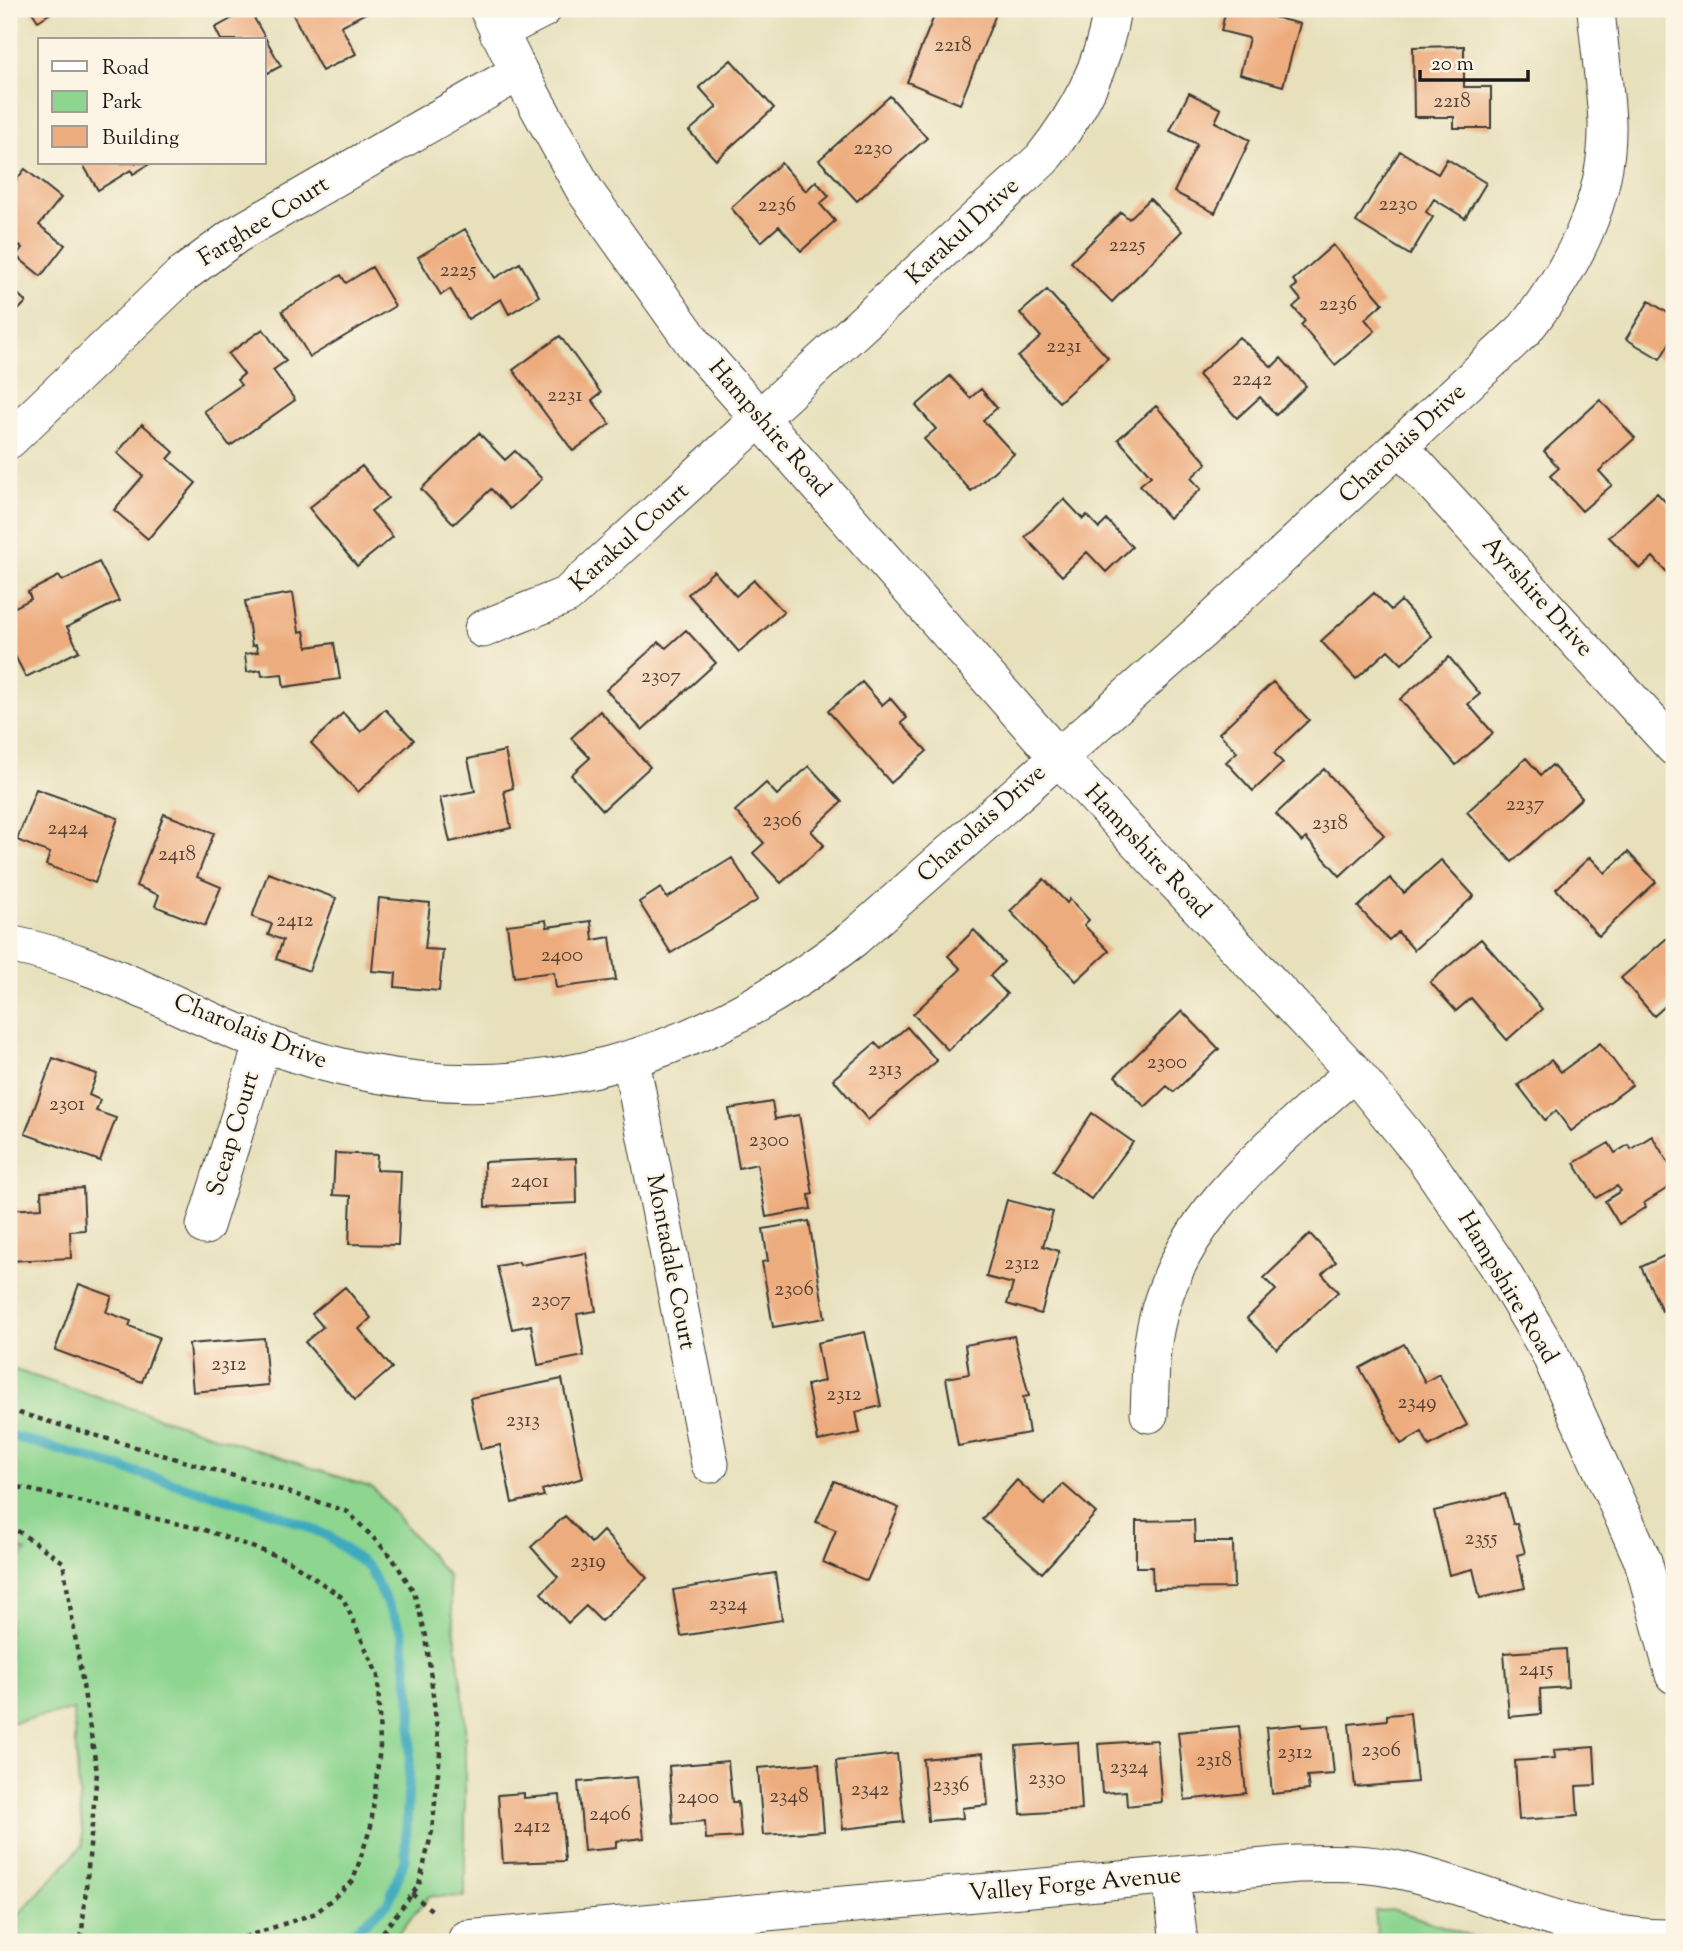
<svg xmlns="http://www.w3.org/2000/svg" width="1683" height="1951" font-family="'Sorts Mill Goudy',serif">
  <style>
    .green { fill: #8ed590; stroke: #557856; stroke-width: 2 }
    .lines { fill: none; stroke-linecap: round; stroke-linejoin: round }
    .stream { stroke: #3eaabe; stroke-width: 10 }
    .building { fill: #edac7e }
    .minor-casing { stroke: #3a3934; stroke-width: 39 }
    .path { stroke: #3a3934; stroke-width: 4.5; stroke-dasharray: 5 5; stroke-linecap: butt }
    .minor { stroke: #fff; stroke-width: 37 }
    .labels { text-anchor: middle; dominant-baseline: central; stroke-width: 5; stroke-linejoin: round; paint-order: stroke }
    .number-label { font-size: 21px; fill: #504034 }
    .street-label { font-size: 24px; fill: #1c1c1c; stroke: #fcf5e5 }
  </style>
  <rect width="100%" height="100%" fill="#fcf5e5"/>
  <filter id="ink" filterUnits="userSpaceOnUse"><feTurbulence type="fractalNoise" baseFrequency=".0143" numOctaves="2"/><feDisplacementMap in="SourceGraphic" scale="14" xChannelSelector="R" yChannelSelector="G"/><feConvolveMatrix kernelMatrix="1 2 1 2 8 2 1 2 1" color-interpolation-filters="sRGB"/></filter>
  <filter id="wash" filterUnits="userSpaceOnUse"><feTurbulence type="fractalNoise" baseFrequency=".00686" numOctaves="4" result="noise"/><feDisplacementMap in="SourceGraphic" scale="28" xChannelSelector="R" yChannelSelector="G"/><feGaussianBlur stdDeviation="1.57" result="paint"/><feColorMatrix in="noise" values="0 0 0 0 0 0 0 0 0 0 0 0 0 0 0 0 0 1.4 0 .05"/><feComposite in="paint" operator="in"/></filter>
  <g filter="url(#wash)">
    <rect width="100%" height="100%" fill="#e7e0bb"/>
    <path class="green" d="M9 1368 373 1488 448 1576 465 1715V1897L429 1896 392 1942H9V1925L83 1845 73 1710 9 1723V1569L26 1551 9 1546Z
      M1395 1910 1489 1942H1378L1375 1911Z"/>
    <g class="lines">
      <path class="stream" d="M9 1435 275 1513 328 1536 369 1568 402 1632 412 1711 405 1859 388 1903 350 1935 334 1942"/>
    </g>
    <g id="blocks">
      <path class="building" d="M30 9H57L38 21Z
        M249 9 281 66 264 75V40H221L215 28Z
        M290 9H363L366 13 341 26 356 54 322 71Z
        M937 9H998L960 104 907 82Z
        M1226 9H1263L1262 14 1300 24 1283 86 1240 74 1249 38 1221 31Z
        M1464 46V87H1491V128H1454V117H1414L1413 47Z
        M731 60 774 108 716 160 689 131 717 107 699 87Z
        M1189 93 1221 109 1215 122 1250 140 1215 213 1174 192 1197 144 1170 131Z
        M890 96 927 138 857 201 819 160Z
        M1400 151 1438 174 1447 159 1486 183 1465 218 1434 199 1426 212 1433 217 1410 255 1356 222Z
        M82 163H151L133 174 131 170 98 190Z
        M781 163 806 191 816 181 829 196 820 204 835 221 801 251 779 226 761 242 731 208Z
        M25 169 61 198 39 225 65 245 41 276 16 256 22 248 9 237V189Z
        M1150 199 1182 231 1112 302 1071 262 1121 212 1129 219Z
        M465 229 495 278 520 263 539 296 509 314 501 299 468 319 450 289 441 295 418 257Z
        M1333 245 1383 303 1365 319 1375 331 1335 365 1301 325 1305 321 1293 307 1301 300 1292 289 1297 285 1293 280Z
        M372 267 395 306 310 357 282 311 341 275 346 283Z
        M9 285 26 302 9 320Z
        M1047 290 1108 358 1059 402 1018 357 1041 337 1020 313Z
        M1649 301 1671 315 1674 310V340L1672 339 1660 359 1626 339Z
        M263 329 286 361 273 370 295 400 230 446 204 411 241 385 237 380 244 374 228 354Z
        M560 336 601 393 592 400 610 424 573 451 513 370Z
        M1239 337 1272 367 1281 358 1306 386 1276 415 1260 397 1237 418 1198 375Z
        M950 376 970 398 981 389 997 408 983 420 1014 454 971 491 924 439 936 429 916 406Z
        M1600 400 1635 438 1599 471 1612 485 1582 511 1550 476 1559 468 1544 451Z
        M1156 406 1207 463 1191 478 1201 489 1169 518 1140 485 1151 476 1118 439Z
        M142 424 174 452 168 459 196 483 148 539 114 510 143 476 117 453Z
        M479 433 505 460 515 451 542 479 510 509 491 489 454 524 421 489Z
        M362 466 388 498 371 511 393 537 357 566 309 508Z
        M1657 493 1674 511V580L1653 557 1640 569 1609 537Z
        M1064 499 1083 519 1087 515 1099 528 1107 520 1132 547 1106 572 1087 552 1062 576 1025 537Z
        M99 562 119 601 67 627 79 651 26 677 15 656 9 660V610L31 599 28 592 59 576 62 581Z
        M714 571 736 596 754 580 784 612 739 652 688 594Z
        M293 593 299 632 304 631 307 647 334 643 340 679 284 687 282 674 262 676 261 670 247 672 245 654 258 652 256 645 252 646 245 601Z
        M1374 593 1391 610 1401 601 1432 636 1402 664 1388 650 1356 679 1321 641Z
        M686 630 716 663 642 730 606 690 659 642 666 648Z
        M1449 657 1480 694 1468 704 1493 733 1456 765 1400 699Z
        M862 682 882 705 890 698 907 718 901 723 927 751 891 783 828 711Z
        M1273 682 1309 720 1274 753 1283 763 1253 791 1226 762 1237 752 1219 733Z
        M385 709 414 740 358 792 311 743 343 713 361 732Z
        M600 711 650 767 603 810 571 775 590 758 571 738Z
        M505 751 513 788 504 791 511 828 450 842 440 798 475 791 468 759Z
        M1526 758 1541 775 1552 765 1582 798 1512 862 1467 812Z
        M809 766 842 802 811 831 824 845 781 883 753 853 764 843 735 811 766 783 777 795Z
        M1324 769 1384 835 1340 876 1306 838 1302 842 1276 814Z
        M36 789 118 818 95 883 46 865 50 853 17 840Z
        M164 814 214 833 197 877 221 887 205 926 155 906 159 895 136 886Z
        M1628 852 1656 882 1599 936 1556 889 1590 857 1605 873Z
        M732 858 758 900 671 953 639 902 661 888 667 898Z
        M1441 860 1474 896 1414 950 1398 932 1389 940 1358 907 1390 878 1404 893Z
        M268 873 336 898 309 971 276 959 283 940 268 935 272 924 252 917Z
        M1044 879 1067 903 1070 899 1089 920 1084 925 1109 951 1076 981 1010 911Z
        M379 898 430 903 425 949 443 950 439 991 395 987 396 973 372 971Z
        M546 920 547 927 591 921 593 940 610 937 616 980 556 988 554 972 514 977 507 925Z
        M974 930 1004 962 990 976 1007 994 948 1050 913 1014 961 969 948 956Z
        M1674 932V998L1654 1016 1621 978Z
        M1481 939 1542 1009 1507 1040 1471 998 1456 1011 1430 982Z
        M1182 1011 1219 1049 1174 1092 1167 1086 1145 1107 1115 1076Z
        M907 1027 937 1061 868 1120 833 1079 875 1043 881 1049Z
        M1600 1043 1632 1085 1571 1131 1556 1111 1545 1120 1518 1085 1551 1060 1561 1072Z
        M53 1058 97 1074 89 1095 100 1100 96 1111 116 1118 100 1161 25 1134Z
        M772 1102 775 1119 799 1115 813 1194 809 1195 811 1209 766 1217 757 1164 739 1168 729 1109Z
        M1092 1113 1133 1142 1091 1199 1053 1171Z
        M1652 1136 1674 1172V1184L1644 1203 1646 1207 1619 1224 1605 1201 1621 1191 1617 1186 1596 1198 1574 1163 1609 1143 1615 1153 1628 1145 1631 1149Z
        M335 1153 377 1155 376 1170 401 1171 398 1245 349 1244 351 1196 333 1195Z
        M576 1158 577 1203 485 1207 484 1162Z
        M83 1188 85 1230 70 1231 71 1258 9 1261V1210L42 1208 41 1191Z
        M1007 1200 1053 1212 1043 1246 1059 1251 1041 1314 1007 1304 1013 1284 986 1277Z
        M809 1221 825 1318 773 1327 762 1262 768 1261 763 1229Z
        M1310 1234 1336 1262 1322 1274 1338 1292 1277 1349 1247 1318 1276 1290 1264 1278Z
        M1674 1251V1305L1662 1311 1641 1267Z
        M586 1253 596 1311 577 1314 584 1356 538 1365 531 1325 512 1329 497 1266 519 1262 520 1265Z
        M79 1284 112 1296 106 1312 131 1321 129 1326 159 1337 142 1382 55 1350Z
        M345 1287 371 1318 359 1329 392 1368 355 1400 305 1342 323 1327 312 1314Z
        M865 1332 881 1406 856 1412 860 1433 818 1441 807 1385 824 1381 817 1343Z
        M1014 1336 1029 1396 1023 1397 1029 1433 958 1446 946 1378 969 1374 965 1345Z
        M264 1338 268 1385 193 1392 189 1344Z
        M1404 1344 1425 1382 1439 1374 1467 1425 1429 1446 1422 1432 1401 1444 1360 1368Z
        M562 1379 583 1478 542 1490 544 1496 512 1503 500 1445 481 1449 470 1398Z
        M1017 1480 1044 1505 1063 1484 1096 1513 1042 1573 982 1519Z
        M834 1481 899 1508 867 1581 823 1562 836 1530 816 1522Z
        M1505 1494 1513 1524 1517 1523 1525 1553 1517 1555 1525 1588 1480 1598 1473 1569 1449 1575 1434 1511Z
        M565 1516 591 1543 603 1531 647 1578 601 1621 586 1606 568 1623 541 1593 558 1577 531 1547Z
        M1194 1520 1195 1542H1233L1234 1588 1153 1589 1152 1567H1136V1521Z
        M775 1573 782 1620 681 1636 673 1590Z
        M1566 1649 1568 1687 1540 1689 1541 1714 1509 1717 1504 1653Z
        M1410 1713 1417 1782 1355 1787 1349 1724 1387 1720V1715Z
        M1302 1724V1727L1329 1725 1334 1774 1307 1776 1309 1790 1272 1794 1266 1728Z
        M1239 1726 1246 1793 1185 1800 1178 1732Z
        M1157 1740 1162 1802 1127 1806 1126 1791 1102 1793 1098 1744Z
        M1078 1742 1082 1810 1021 1814 1016 1746Z
        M1594 1747 1596 1785 1576 1786 1578 1816 1519 1820 1515 1761 1555 1758 1554 1750Z
        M983 1753 988 1805 962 1808 963 1818 928 1821 923 1759Z
        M897 1754 904 1822 843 1829 836 1761Z
        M728 1761 732 1802H738L741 1837 706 1839 705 1821 673 1824 669 1766Z
        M819 1763 824 1831 763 1835 758 1768Z
        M637 1777 644 1838 616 1841V1848L584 1851 578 1782Z
        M524 1793V1798L560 1795 565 1861 503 1863 498 1795Z"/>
    </g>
  </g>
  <g filter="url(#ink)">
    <use href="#blocks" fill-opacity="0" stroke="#3a3934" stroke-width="2"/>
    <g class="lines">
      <g class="minor-casing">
        <path id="minor" d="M488 9 519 72 585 191 695 345 1058 757 1354 1072 1426 1160 1497 1264 1548 1350 1643 1561 1674 1675
          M498 32 543 9
          M9 440 182 275 236 235 519 72
          M1400 447 1674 747
          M483 629 567 595 1042 159C1079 112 1103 68 1112 9
          M9 944C104 963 176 1009 264 1043 479 1124 676 1077 853 939L1200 632 1525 329C1572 269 1609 201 1607 122 1605 84 1599 46 1596 9
          M631 1061 710 1464
          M205 1226 263 1042
          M1149 1414C1150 1393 1150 1371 1152 1350 1166 1225 1267 1150 1354 1072
          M1171 1877 1179 1942
          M468 1942 467 1939 1297 1864C1333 1863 1369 1862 1404 1871 1495 1892 1579 1940 1674 1938"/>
      </g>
      <path class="path" d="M9 1410 282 1490 348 1512 391 1556 414 1592 426 1636 440 1754 432 1831 419 1885 379 1937 370 1942
        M9 1485 205 1530 288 1560 343 1598 378 1676 380 1747 371 1826 353 1881 316 1913 230 1942
        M9 1525 63 1562 97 1772 81 1942
        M412 1894 434 1912"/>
      <use href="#minor" class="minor"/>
    </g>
  </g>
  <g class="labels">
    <g class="number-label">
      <text x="953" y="46">2218</text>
      <text x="1452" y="102">2218</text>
      <text x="873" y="149">2230</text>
      <text x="1398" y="205">2230</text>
      <text x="777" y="206">2236</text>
      <text x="1127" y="246">2225</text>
      <text x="458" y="271">2225</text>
      <text x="1338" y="305">2236</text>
      <text x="1064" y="347">2231</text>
      <text x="1252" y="380">2242</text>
      <text x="565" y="396">2231</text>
      <text x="661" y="677">2307</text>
      <text x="1525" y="805">2237</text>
      <text x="782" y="821">2306</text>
      <text x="1330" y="824">2318</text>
      <text x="68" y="829">2424</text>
      <text x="177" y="855">2418</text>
      <text x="295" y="921">2412</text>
      <text x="562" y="956">2400</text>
      <text x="1167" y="1063">2300</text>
      <text x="885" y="1070">2313</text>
      <text x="67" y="1105">2301</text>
      <text x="769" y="1141">2300</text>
      <text x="530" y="1182">2401</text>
      <text x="1022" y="1264">2312</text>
      <text x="794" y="1290">2306</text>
      <text x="551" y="1301">2307</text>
      <text x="229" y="1365">2312</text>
      <text x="844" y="1395">2312</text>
      <text x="1417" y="1403">2349</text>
      <text x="523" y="1421">2313</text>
      <text x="1481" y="1539">2355</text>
      <text x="588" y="1562">2319</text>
      <text x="728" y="1605">2324</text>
      <text x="1536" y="1670">2415</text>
      <text x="1381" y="1751">2306</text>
      <text x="1295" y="1753">2312</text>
      <text x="1214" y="1761">2318</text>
      <text x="1129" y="1768">2324</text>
      <text x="1047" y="1779">2330</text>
      <text x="951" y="1786">2336</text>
      <text x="870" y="1790">2342</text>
      <text x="789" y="1797">2348</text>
      <text x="698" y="1798">2400</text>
      <text x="610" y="1815">2406</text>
      <text x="532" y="1827">2412</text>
    </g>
    <g class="street-label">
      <text transform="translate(264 222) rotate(-32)">Farghee Court</text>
      <text transform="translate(963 232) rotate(-43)">Karakul Drive</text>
      <text transform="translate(769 429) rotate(49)">Hampshire Road</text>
      <text transform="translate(1403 444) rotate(-43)">Charolais Drive</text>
      <text transform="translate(630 538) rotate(-42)">Karakul Court</text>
      <text transform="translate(1537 597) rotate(48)">Ayrshire Drive</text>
      <text transform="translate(982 824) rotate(-42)">Charolais Drive</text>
      <text transform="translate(1147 852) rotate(47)">Hampshire Road</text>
      <text transform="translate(250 1032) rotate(22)">Charolais Drive</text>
      <text transform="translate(234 1134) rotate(-73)">Sceap Court</text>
      <text transform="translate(670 1262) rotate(79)">Montadale Court</text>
      <text transform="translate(1507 1288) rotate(59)">Hampshire Road</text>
      <text transform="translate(1075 1885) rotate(-5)">Valley Forge Avenue</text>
    </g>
  </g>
  <rect width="1683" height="1951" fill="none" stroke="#fcf5e5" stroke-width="35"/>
  <rect x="38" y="38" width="228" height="126" fill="#fcf5e5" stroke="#a29e95" stroke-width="2"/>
  <rect x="52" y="61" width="35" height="10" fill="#ffffff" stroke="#a29e95" stroke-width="2"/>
  <text x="102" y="74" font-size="21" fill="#1c1c1c">Road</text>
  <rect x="52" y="91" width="35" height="21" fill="#8ed590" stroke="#a29e95" stroke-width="2"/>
  <text x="102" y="108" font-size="21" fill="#1c1c1c">Park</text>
  <rect x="52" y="126" width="35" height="21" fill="#edac7e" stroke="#a29e95" stroke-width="2"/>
  <text x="102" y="144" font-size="21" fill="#1c1c1c">Building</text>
  <path d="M1420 70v10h108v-10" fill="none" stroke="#1c1c1c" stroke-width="3.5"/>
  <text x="1431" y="70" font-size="21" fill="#1c1c1c" stroke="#fcf5e5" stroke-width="5" paint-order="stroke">20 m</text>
</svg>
